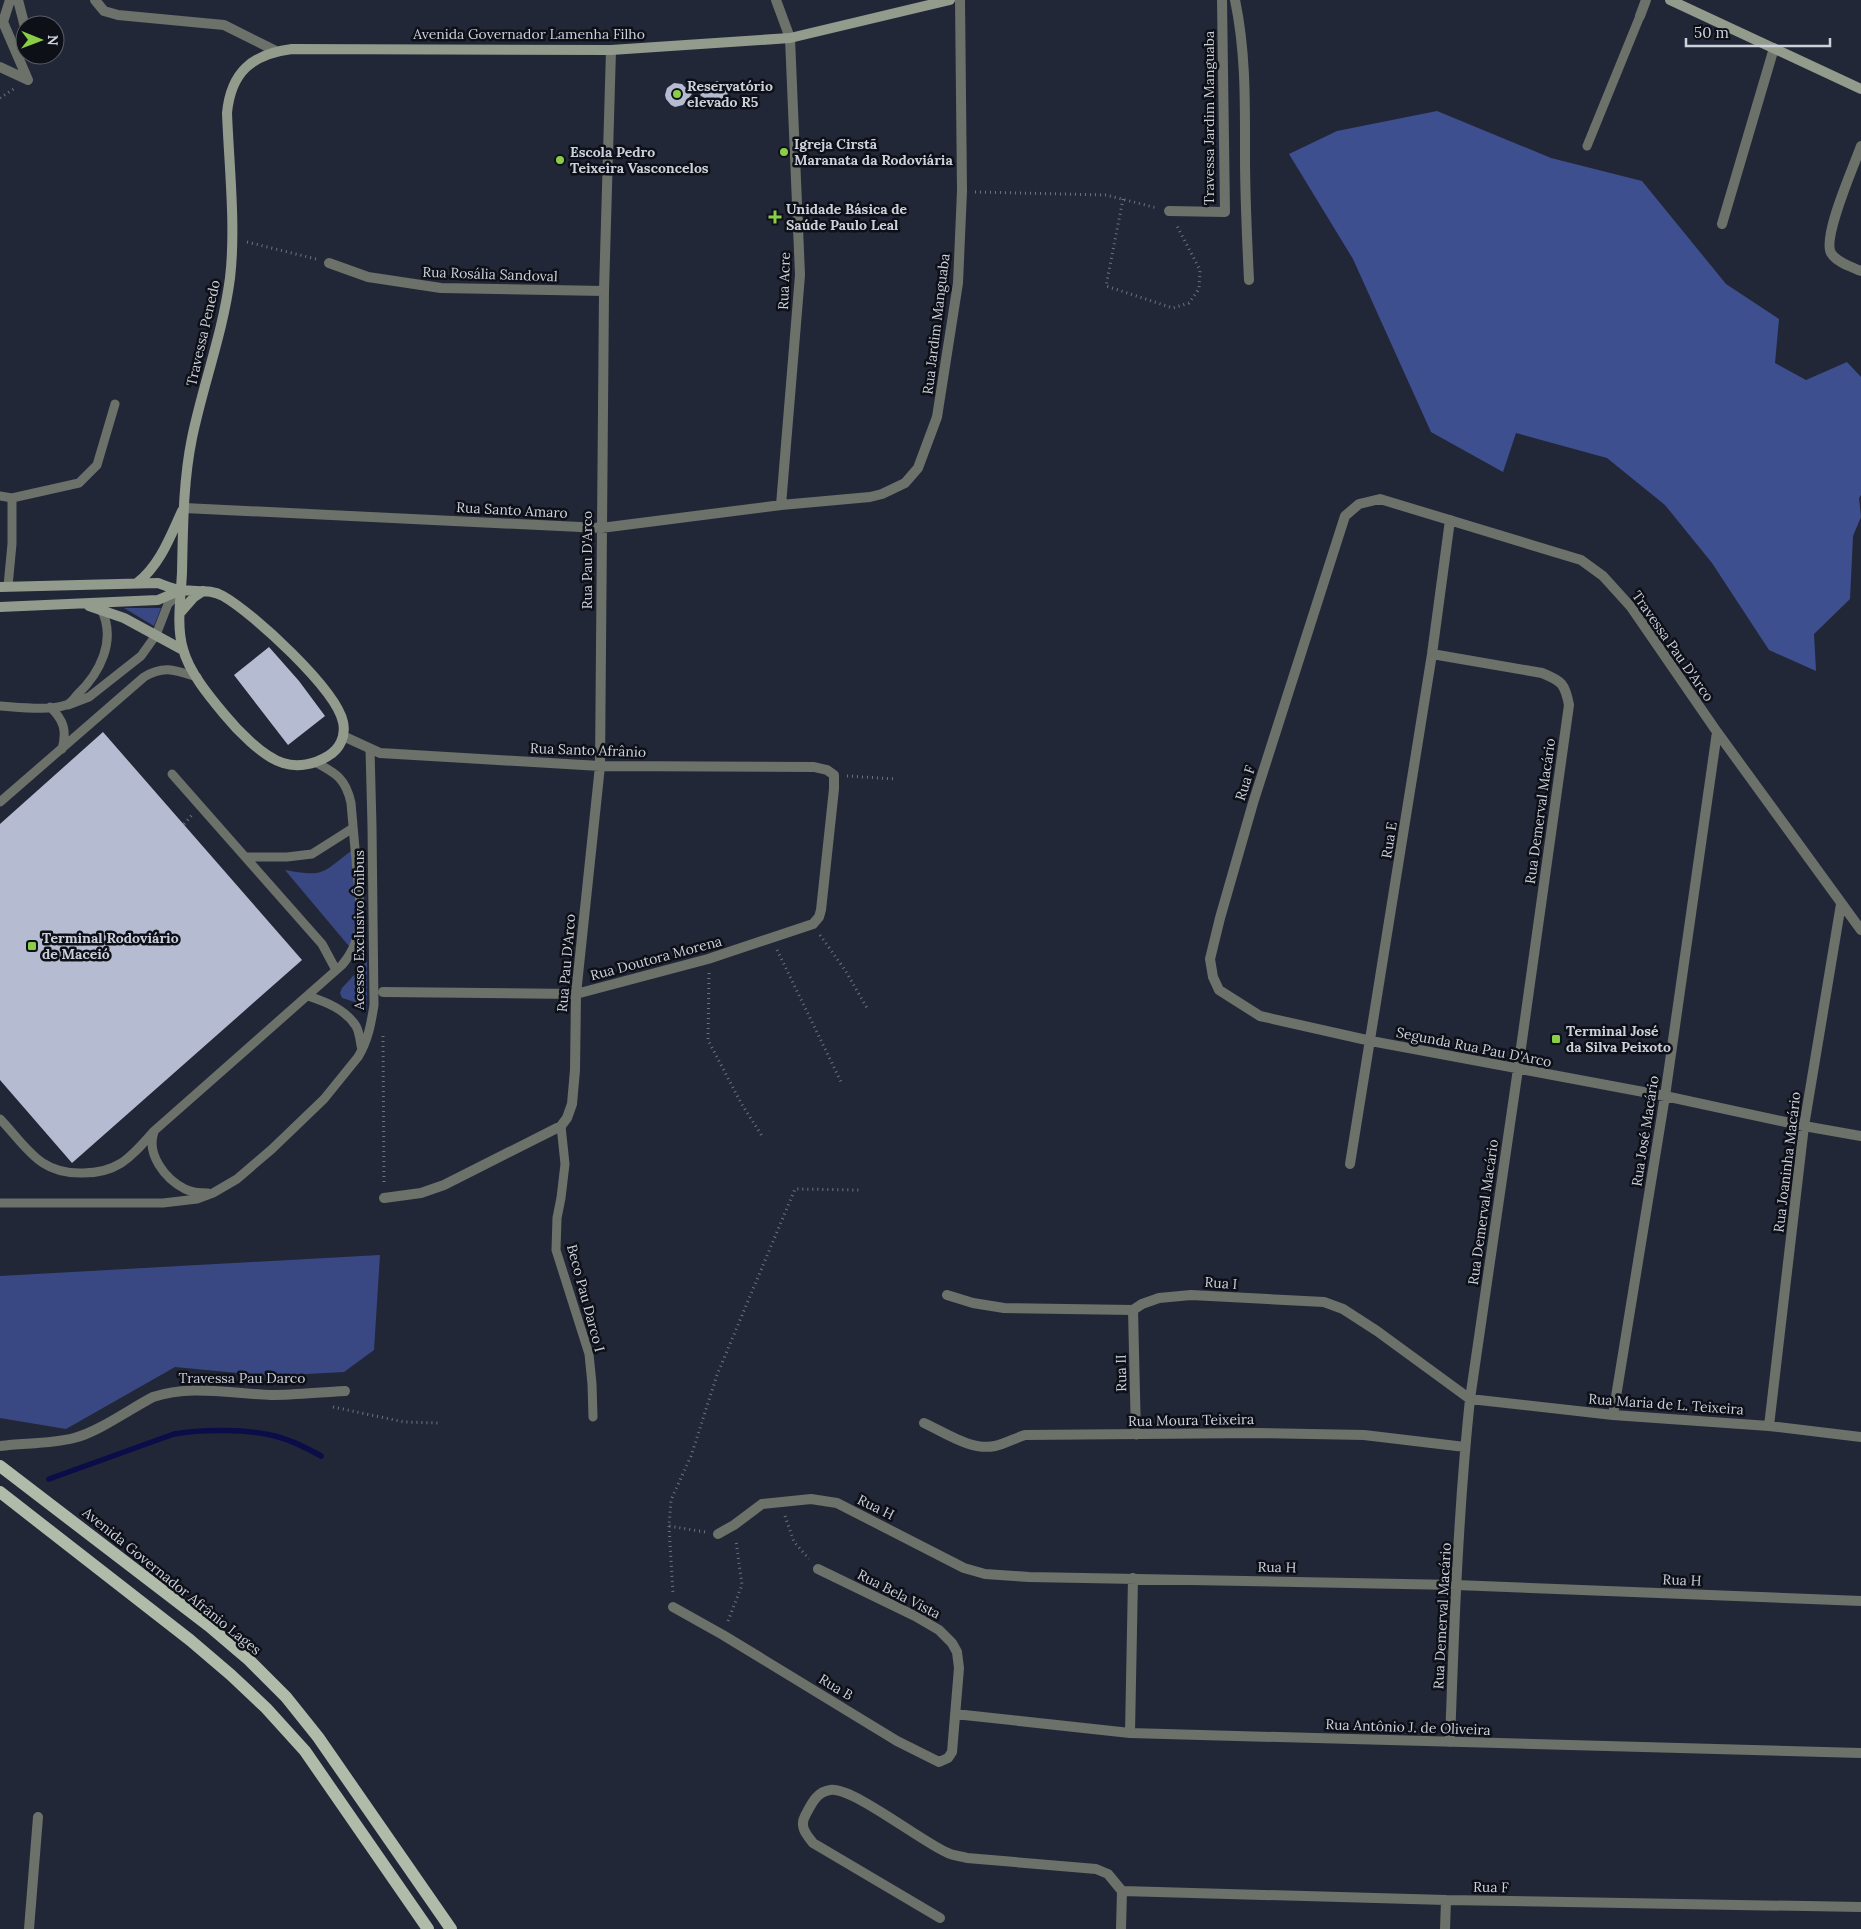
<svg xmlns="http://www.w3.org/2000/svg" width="1861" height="1929" font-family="Lora,serif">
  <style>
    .green { fill: #394882 }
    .forest { fill: #3e4f8f }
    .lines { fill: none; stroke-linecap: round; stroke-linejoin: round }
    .stream { stroke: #0a0d48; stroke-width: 5.5 }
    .building { fill: #b5bcd2 }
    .path { stroke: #6e7281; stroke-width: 3; stroke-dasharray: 1 4; stroke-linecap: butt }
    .lane { stroke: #6c7169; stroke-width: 9 }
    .street { stroke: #6c7169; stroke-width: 10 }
    .secondary { stroke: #939b8d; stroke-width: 10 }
    .primary { stroke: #b1bbaa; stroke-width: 12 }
    .poi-dot { fill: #8ace47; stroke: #0e1018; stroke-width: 2 }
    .labels { text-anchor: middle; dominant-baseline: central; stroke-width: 5; stroke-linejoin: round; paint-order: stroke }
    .street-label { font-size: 14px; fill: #cdd1dc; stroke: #0e1018 }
    .poi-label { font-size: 14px; font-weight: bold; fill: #cdd1dc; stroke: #0e1018; text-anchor: start }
  </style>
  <rect width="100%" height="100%" fill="#222738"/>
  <path class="green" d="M124 608H161L154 626Z
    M351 851 357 925 352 945H348L285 870C324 877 321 874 351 851Z
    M367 961V1011L355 1002 342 998 340 993 342 988Z
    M380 1255 374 1350 344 1372 269 1376 175 1367 66 1429 0 1418V1276Z"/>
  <path class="forest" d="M1437 111 1551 158 1642 181 1726 284 1779 319 1775 363 1806 380 1847 362 1861 377V495L1859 498 1861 517 1853 536 1850 599 1814 634 1816 671 1769 650 1712 563 1665 505 1607 458 1516 433 1503 472 1431 432 1353 259 1289 154 1337 131Z"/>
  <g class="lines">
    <path class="stream" d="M49 1479 174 1434C202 1429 248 1429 275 1436 291 1440 307 1448 321 1456"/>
  </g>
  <path class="building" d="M717 81 724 84 728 91 727 99 718 104 711 103 700 95 710 84Z
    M674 83 682 84 692 94 683 105 675 107 671 105 666 99 665 95 667 88Z
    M269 647 299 681 325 716 288 745 234 675Z
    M103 732 302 960 72 1163 0 1080V824Z"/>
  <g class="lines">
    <path class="path" d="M0 98 15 88
      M975 192 1106 195 1157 208
      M1123 199 1106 286 1173 308 1189 303 1199 289 1200 270 1177 226
      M247 242 316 259
      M847 776 896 779
      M184 824 192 815
      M820 935 845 970 867 1008
      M777 950 841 1082
      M709 973 708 1040 741 1103 762 1136
      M383 1036 384 1185
      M333 1407 404 1422 438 1423
      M785 1516 794 1542 809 1559
      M669 1526 673 1594
      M705 1532 669 1526 671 1500 691 1456 717 1375 795 1189 860 1190
      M728 1621 742 1585 736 1541"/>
    <path class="lane" d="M1587 146 1640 16
      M0 496 12 498 79 483 97 465 115 404
      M8 586 12 544V498
      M68 705 89 697 141 656 156 635 168 604 181 591
      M0 706C17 707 50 711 66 705 70 704 74 699 77 695 100 673 117 640 101 609
      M50 707C64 720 67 731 62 749
      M172 774 322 944 336 970
      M0 802 144 677C164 665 175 670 197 677
      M246 857H287L312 854 353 828
      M308 996C326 1002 345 1009 356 1026 360 1033 360 1043 362 1050
      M0 1119C13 1132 28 1154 43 1163 55 1171 67 1173 80 1173 118 1174 131 1157 154 1131L342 965C354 951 358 937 361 918L351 803C346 779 336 773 315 762
      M561 1126 565 1164 561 1198 557 1218 556 1250 589 1354 592 1384 593 1417
      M154 1132C146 1154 165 1179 185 1189 191 1192 201 1193 208 1193
      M0 1203H163L197 1199 213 1193 237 1179 272 1149 324 1099 358 1057C368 1041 371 1024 374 1005L372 826 370 749"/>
    <path class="street" d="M10 0 3 22 28 80
      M18 0 25 27
      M95 0 104 11 118 15 224 25 276 51
      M776 0 790 38 800 275 781 505
      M1235 0C1246 52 1245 104 1245 157 1245 198 1247 239 1249 280
      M1640 16 1646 0
      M0 67 28 80
      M1861 146C1854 166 1822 237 1831 253 1837 263 1852 267 1861 271
      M1169 211 1225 212 1222 0
      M1722 224 1774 48
      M329 263 368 277 441 288 604 291
      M184 508 601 528 781 505 870 497 882 494 905 483 918 468 937 417 958 283 962 191 960 0
      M1432 654 1542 673C1562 681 1565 684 1569 705L1518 1069 1470 1399C1458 1513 1454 1628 1450 1742
      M343 736 380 753 600 766 814 767 827 770 834 775V789L821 910 819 917 813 924 708 959 576 994 383 992
      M1861 930 1717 732 1631 607 1603 576 1581 560 1380 499 1359 504 1345 516 1253 803 1220 918 1210 959 1213 977 1219 990 1260 1016 1371 1041 1665 1096 1804 1126 1861 1136
      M1350 1164 1432 654 1450 520
      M384 1198 421 1193 444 1185 561 1126 567 1118 572 1104 575 1070 576 994 600 766 604 291 611 50
      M947 1295 973 1303 1004 1308 1133 1310 1142 1304 1159 1298 1191 1295 1324 1302 1343 1309 1377 1331 1470 1399 1613 1415 1769 1426 1861 1437
      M1133 1310 1136 1435
      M1613 1415 1665 1096 1717 732
      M924 1423C946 1433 971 1451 995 1446 1005 1444 1015 1438 1025 1435L1257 1433 1364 1435 1465 1447
      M1769 1426 1804 1126 1841 904
      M0 1446C24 1443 50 1444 74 1438 98 1432 130 1409 153 1397 190 1384 233 1394 271 1395 296 1395 321 1392 345 1391
      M718 1534 734 1525 762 1504 811 1499 837 1503 964 1568 985 1574 1029 1577 1456 1585 1861 1601
      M673 1607 723 1635 897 1741 939 1762 948 1758 952 1752 959 1668 957 1652 952 1643 939 1630 915 1616 818 1569
      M955 1714 1130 1733 1861 1753
      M1130 1733 1133 1578
      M1122 1891 1446 1900 1861 1907
      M940 1918 813 1843C807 1835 799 1827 805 1816 811 1805 816 1792 830 1790 852 1786 923 1843 948 1853 954 1856 961 1856 967 1858L1096 1869 1108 1874 1122 1891
      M29 1929 38 1817
      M1121 1929 1122 1891
      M1445 1929 1446 1900"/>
    <path class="secondary" d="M1670 0 1861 89
      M137 583C160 565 170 537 182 511
      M0 587 158 583C166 586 175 590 183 590 197 592 211 589 223 596 253 613 336 689 343 722 346 736 340 749 328 756 315 764 298 768 283 763 263 757 237 730 224 714 209 696 189 672 183 649 176 625 181 597 182 572 183 528 183 482 192 438 203 385 223 332 230 278 236 227 229 165 227 113 231 72 252 54 292 49L611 50 790 38 950 0
      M89 606 124 618 183 650
      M0 607 158 600 181 590
      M180 613 194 597 203 591"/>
    <path class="primary" d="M0 1466 209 1626 249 1660 286 1697 318 1737 451 1929
      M0 1492 190 1640 231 1675 266 1708 305 1751 428 1929"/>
  </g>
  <g class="poi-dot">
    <circle cx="677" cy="94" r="5"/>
    <circle cx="784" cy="152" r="5"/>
    <circle cx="560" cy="160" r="5"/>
    <path d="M772.5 209.5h5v5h5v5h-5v5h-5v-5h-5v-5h5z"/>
    <rect x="27" y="941" width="10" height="10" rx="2.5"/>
    <rect x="1551" y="1034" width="10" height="10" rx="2.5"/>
  </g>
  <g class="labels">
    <g class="street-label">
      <text x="529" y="34">Avenida Governador Lamenha Filho</text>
      <text transform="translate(1209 118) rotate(-90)">Travessa Jardim Manguaba</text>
      <text transform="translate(490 274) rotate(2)">Rua Rosália Sandoval</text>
      <text transform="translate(784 281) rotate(-88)">Rua Acre</text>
      <text transform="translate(936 324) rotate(-83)">Rua Jardim Manguaba</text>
      <text transform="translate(203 333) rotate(-77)">Travessa Penedo</text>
      <text transform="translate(512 510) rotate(3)">Rua Santo Amaro</text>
      <text transform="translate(587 560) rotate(-90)">Rua Pau D'Arco</text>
      <text transform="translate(1673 646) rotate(55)">Travessa Pau D'Arco</text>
      <text transform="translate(588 750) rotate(2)">Rua Santo Afrânio</text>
      <text transform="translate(1245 783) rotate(-72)">Rua F</text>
      <text transform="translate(1540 811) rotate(-82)">Rua Demerval Macário</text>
      <text transform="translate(1389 840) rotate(-81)">Rua E</text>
      <text transform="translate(359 930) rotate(-90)">Acesso Exclusivo Ônibus</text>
      <text transform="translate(656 958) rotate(-15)">Rua Doutora Morena</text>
      <text transform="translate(566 963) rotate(-85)">Rua Pau D'Arco</text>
      <text transform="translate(1474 1047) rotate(11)">Segunda Rua Pau D'Arco</text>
      <text transform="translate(1645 1131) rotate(-81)">Rua José Macário</text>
      <text transform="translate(1787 1162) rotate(-83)">Rua Joaninha Macário</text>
      <text transform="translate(1483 1212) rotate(-82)">Rua Demerval Macário</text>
      <text transform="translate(1221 1283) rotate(4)">Rua I</text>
      <text transform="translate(586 1298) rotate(75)">Beco Pau Darco I</text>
      <text transform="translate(1121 1373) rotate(-91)">Rua II</text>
      <text x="242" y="1378">Travessa Pau Darco</text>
      <text transform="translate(1666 1404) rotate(4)">Rua Maria de L. Teixeira</text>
      <text transform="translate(1191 1420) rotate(-1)">Rua Moura Teixeira</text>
      <text transform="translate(876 1507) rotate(26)">Rua H</text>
      <text transform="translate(1277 1567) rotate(1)">Rua H</text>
      <text transform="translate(1682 1580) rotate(2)">Rua H</text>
      <text transform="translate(172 1581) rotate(39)">Avenida Governador Afrânio Lages</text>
      <text transform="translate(899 1594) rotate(27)">Rua Bela Vista</text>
      <text transform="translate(1442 1616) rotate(-87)">Rua Demerval Macário</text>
      <text transform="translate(836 1687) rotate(31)">Rua B</text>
      <text transform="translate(1408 1727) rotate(2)">Rua Antônio J. de Oliveira</text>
      <text transform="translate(1491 1887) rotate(1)">Rua F</text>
    </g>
    <g class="poi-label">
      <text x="687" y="86">Reservatório<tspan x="687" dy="16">elevado R5</tspan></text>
      <text x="794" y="144">Igreja Cirstã<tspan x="794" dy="16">Maranata da Rodoviária</tspan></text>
      <text x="570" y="152">Escola Pedro<tspan x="570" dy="16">Teixeira Vasconcelos</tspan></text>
      <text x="786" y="209">Unidade Básica de<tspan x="786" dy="16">Saúde Paulo Leal</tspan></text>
      <text x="42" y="938">Terminal Rodoviário<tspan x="42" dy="16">de Maceió</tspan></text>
      <text x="1566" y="1031">Terminal José<tspan x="1566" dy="16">da Silva Peixoto</tspan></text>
    </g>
  </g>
  <g transform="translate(40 40) rotate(91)"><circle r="24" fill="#0e1018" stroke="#5a5d66"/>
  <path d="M0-4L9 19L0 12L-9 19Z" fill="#8ace47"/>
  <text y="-8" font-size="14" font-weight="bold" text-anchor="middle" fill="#cdd1dc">N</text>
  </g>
  <path d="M1686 38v8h144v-8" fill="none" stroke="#cdd1dc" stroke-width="2.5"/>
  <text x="1694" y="38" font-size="15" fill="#cdd1dc" stroke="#0e1018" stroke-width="4" paint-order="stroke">50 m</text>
</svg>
